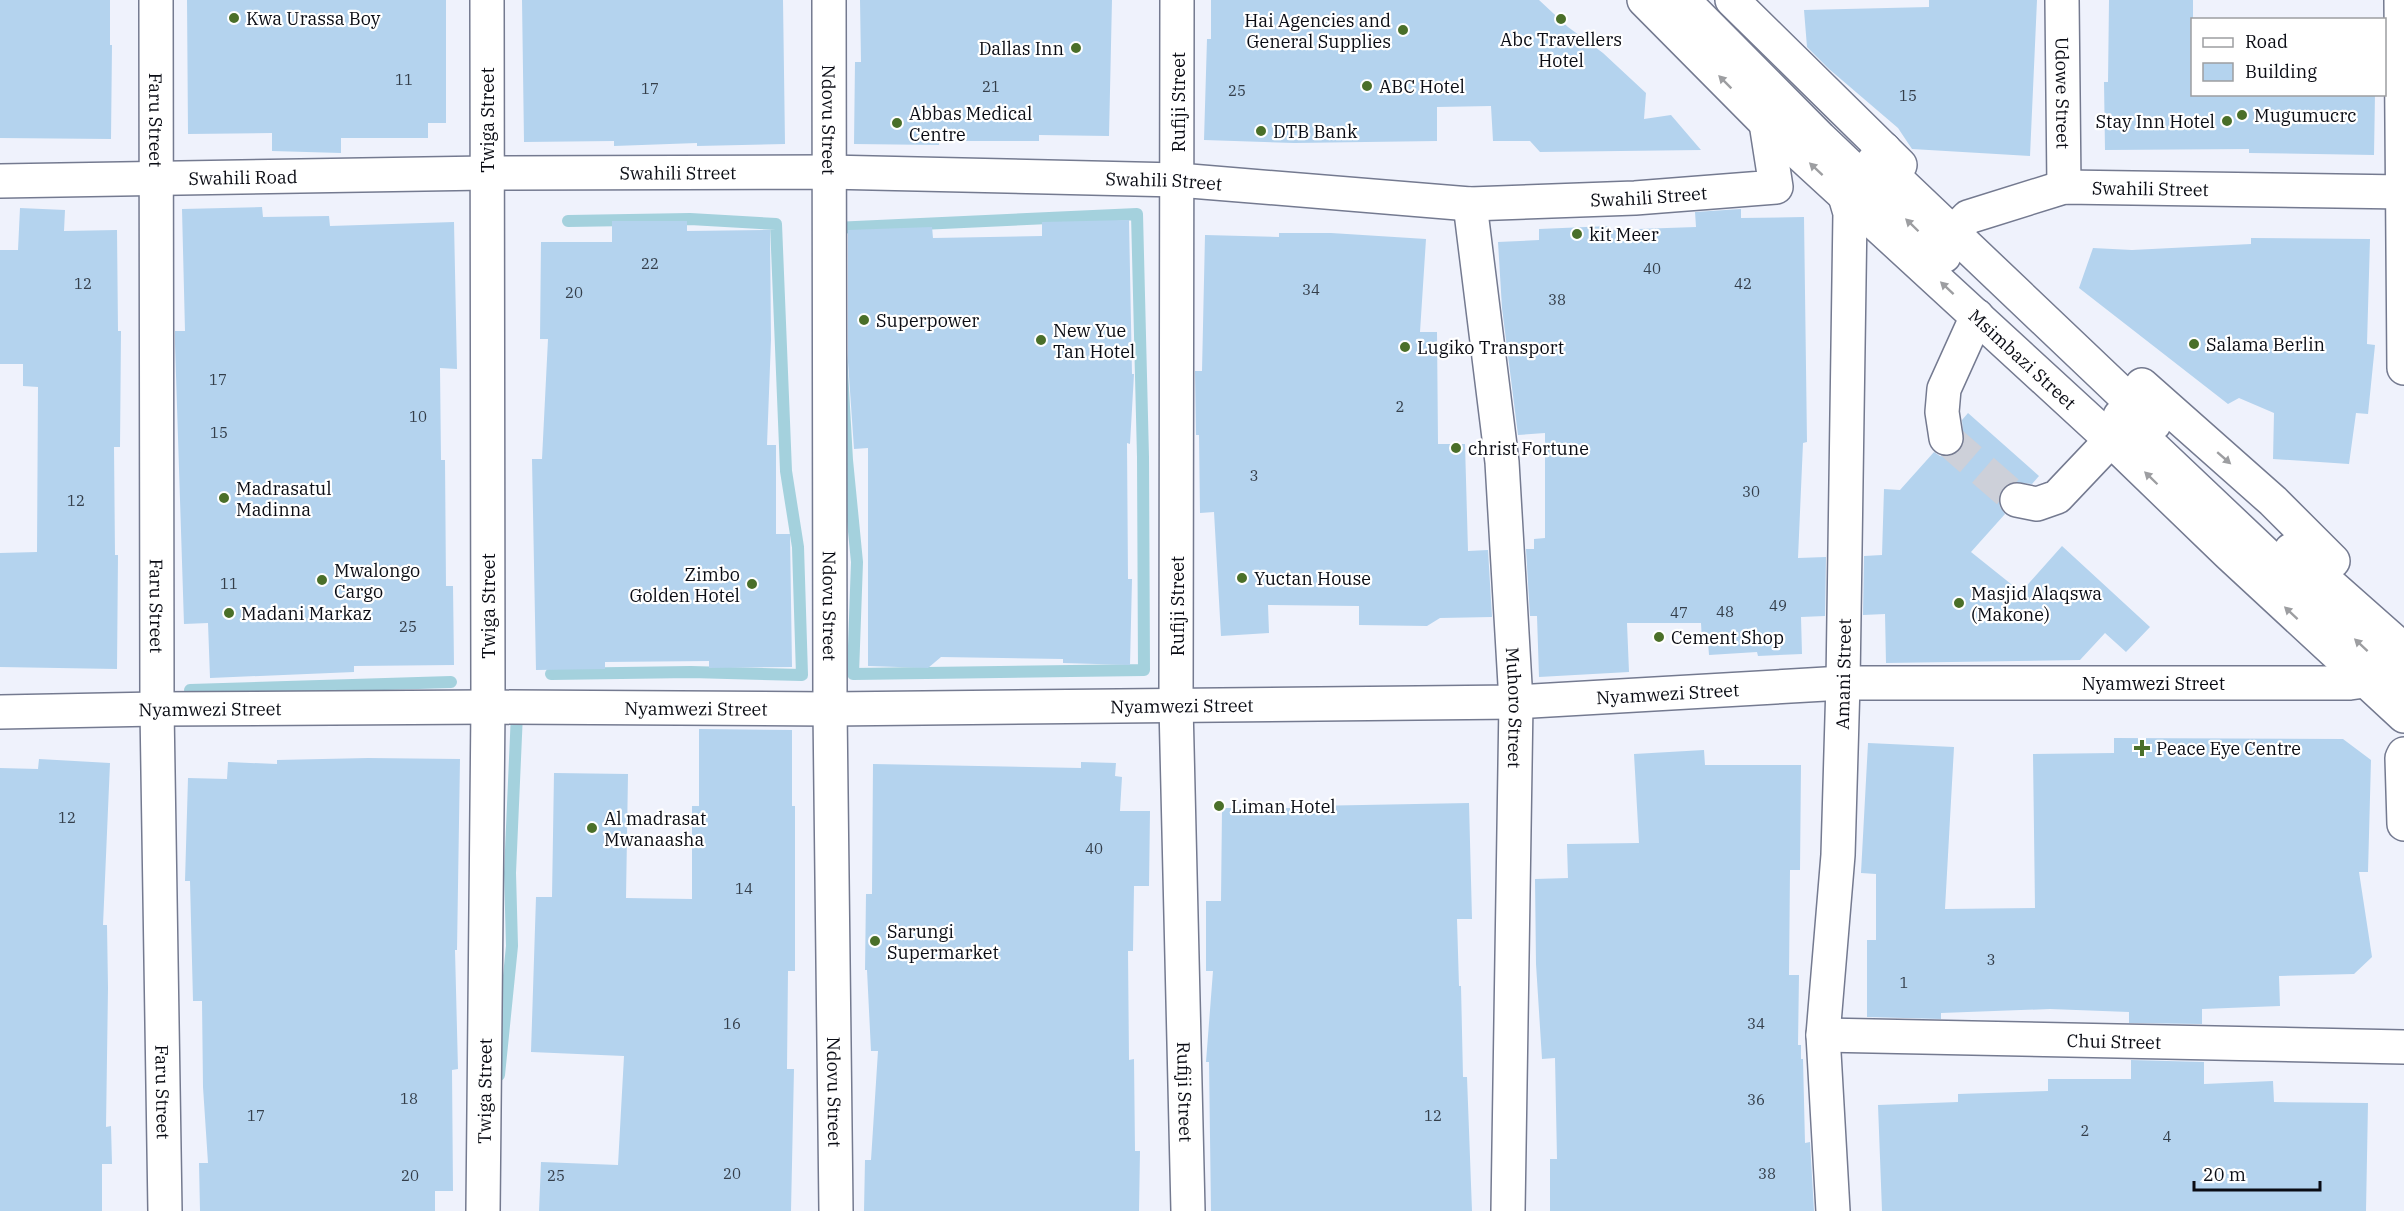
<svg xmlns="http://www.w3.org/2000/svg" width="2404" height="1211" font-family="'IBM Plex Serif',serif">
  <style>
    .lines { fill: none; stroke-linecap: round; stroke-linejoin: round }
    .stream { stroke: #a4d1dd; stroke-width: 12 }
    .building { fill: #b4d3ee }
    .minor-tunnel { stroke: #cdd0d9; stroke-width: 33; stroke-dasharray: 33 16; stroke-linecap: butt }
    .minor-casing { stroke: #747a90; stroke-width: 36 }
    .minor { stroke: #fff; stroke-width: 33 }
    .oneway { fill: #9d9ea1 }
    .poi-dot { fill: #4a6f29; stroke: #fff; stroke-width: 2 }
    .labels { text-anchor: middle; dominant-baseline: central; stroke-width: 4.5; stroke-linejoin: round; paint-order: stroke }
    .number-label { font-size: 15px; fill: #343e4a }
    .poi-label { font-size: 18px; fill: #0a0c14; stroke: #fff; text-anchor: start }
    .street-label { font-size: 18px; fill: #0a0c14; stroke: #fff }
  </style>
  <rect width="100%" height="100%" fill="#eff2fc"/>
  <g class="lines">
    <path class="stream" d="M1137 214 1143 457 1144 670 853 674 857 562 847 460 834 228Z
      M551 674 691 672 802 675 798 547 786 471 776 224 690 219 568 221
      M190 690 451 682
      M499 1075 512 946 510 873 517 713"/>
  </g>
  <path class="building" d="M0 0H110V45H112L111 139 0 138Z
    M187 0H446V123H428V138H341V153L272 151V133L188 134Z
    M522 0H783L785 144 697 146V143L614 146V141L524 142Z
    M860 0H1112L1109 136 1039 135V141H939V145L854 144 855 62H861Z
    M1211 0H1539L1568 27 1603 53 1646 93 1644 119 1671 115 1701 150 1540 152 1530 141H1493L1491 106 1437 107V141L1294 143 1204 140 1207 39H1211Z
    M1929 0H2037L2030 156 1912 149 1898 128 1829 69 1807 47 1804 10 1929 7Z
    M2109 0H2193V94H2375L2374 155 2249 153V149L2105 150 2104 82H2108Z
    M262 207 263 217 329 216 330 226 454 222 457 369 440 368 441 460H445L446 586H453L454 665 354 666V672L210 678 208 623 184 624 175 344V331H185L182 209Z
    M20 208 65 210 64 231 117 230 118 331H121L120 447H114L115 555H118L117 669 0 667V553L37 552 38 387 23 386V364H0V250H18Z
    M1741 209V218L1804 217 1807 442 1803 443 1798 558 1826 557 1825 616 1801 617 1802 654 1758 656 1757 652 1709 655 1708 642H1702L1701 623H1627L1629 672 1539 677 1537 616H1530L1526 549H1534V539L1545 538V433L1518 435 1502 308 1498 242 1539 240V229L1609 226V230L1696 227 1695 212Z
    M1129 220 1132 374H1134L1130 444 1127 443 1128 579H1132L1130 665 1063 663V659L941 657 928 668 868 666V448L854 449 848 362V230L932 227 933 238 1042 236V222Z
    M612 221H687V231L770 230 771 340 767 445H776V534H790L792 667 709 668V661L605 662V669L536 670 532 459H542L548 339H540L541 242H612Z
    M1279 233H1331L1426 239 1420 332H1437L1438 444H1465L1468 551 1488 550 1492 617 1440 618 1427 626 1359 625V606L1268 605 1269 633 1221 636 1214 512 1200 513 1199 435H1196L1195 371H1202L1205 235 1279 237Z
    M2251 238 2370 239 2367 344 2375 345 2368 414 2356 413 2349 464 2273 459 2274 413 2239 398 2228 404 2079 288 2093 248 2132 250 2251 244Z
    M1968 413 2039 476 2032 484 2012 482 2003 487 1999 497 2000 507 2005 514 1971 552 2021 592 2062 546 2150 627 2126 652 2105 633 2080 660 1886 663 1885 614 1863 615 1864 556 1882 555 1884 489 1900 490 1934 452 1940 456 1948 457 1958 452 1964 444 1962 420Z
    M699 729 792 730V806H795V971H788L787 1069H794L791 1211H539L541 1162 618 1165 624 1056 531 1052 536 897H552L554 773 628 774 626 898 692 899V806H699Z
    M2114 738 2343 739 2371 760 2368 872H2359L2372 957 2354 974 2279 976 2280 1006 2202 1009V1024L2129 1023V1012L2050 1009 1941 1013V1019L1867 1017V940H1876V874L1861 873 1868 743 1954 747 1945 909 2035 908 2033 754 2114 753Z
    M1704 750 1705 765H1801L1800 870H1790L1789 975H1799L1798 1045H1801V1059H1803L1805 1143 1810 1142 1814 1211H1550V1159H1557L1555 1058 1542 1059 1536 964 1535 879 1568 878 1567 844 1639 843 1634 754Z
    M368 758 460 759 457 950H455L458 1069 452 1070 453 1191H435V1211H200L199 1163H208L203 1087 202 1001H193L190 881H185L188 778 227 779 228 762 277 764V760Z
    M39 759 110 763 103 925H107L108 988 106 1127 111 1126 112 1164H102V1211H0V768L38 769Z
    M1081 762 1116 763 1115 776 1122 777 1120 811H1150L1149 886H1134L1133 951H1128L1129 1060 1134 1059 1135 1151H1140L1139 1211H864L865 1160H871L878 1051H871L867 970H865L866 894H872L873 764 1081 768Z
    M1469 803 1472 919H1457L1459 986H1461L1463 1077H1467L1472 1211H1211L1209 1062H1206L1213 971H1206V901H1221L1222 808H1309V806Z
    M2131 1060 2204 1062V1084L2273 1081 2274 1102 2368 1103 2366 1211H1882L1878 1105 1958 1102V1094L2048 1091V1079H2131Z"/>
  <g class="lines">
    <path class="minor-tunnel" d="M1946 438 2017 500"/>
    <g class="minor-casing">
      <g id="minor">
        <path id="s1" d="M156 0 157 709 165 1211"/>
        <path id="s2" d="M829 0 830 709 836 1211"/>
        <path id="s3" d="M1177 0 1176 705 1188 1211"/>
        <path id="s4" d="M1644 0 1766 123 2111 440 2229 554 2404 716"/>
        <path d="M1683 0 1820 138 1944 256"/>
        <path d="M1732 0 1900 165"/>
        <path id="s5" d="M2062 0 2064 187"/>
        <path d="M2401 0 2404 368"/>
        <path d="M1889 172 2154 424"/>
        <path id="s6" d="M0 181 486 173 828 172 1178 180 1470 204 1635 198 1776 187 1766 123"/>
        <path id="s7" d="M1470 204 1502 462 1516 702 1508 1211"/>
        <path id="s8" d="M1938 248 1968 217 2064 187 2404 192"/>
        <path d="M2142 385 2273 501 2333 561"/>
        <path d="M2120 416 2404 685"/>
        <path d="M1946 438 1942 412 1944 389 1977 316"/>
        <path d="M2017 500 2037 504 2057 497 2111 440"/>
        <path d="M2291 550 2404 650"/>
        <path id="s9" d="M0 712 157 709 488 707 830 709 1516 702 1843 683H2350L2364 681"/>
        <path d="M2404 754 2402 758 2404 824"/>
        <path id="s10" d="M1823 1035 2404 1047"/>
        <path id="s11" d="M483 1211 488 707 487 0"/>
        <path id="s12" d="M1833 1211 1823 1035 1838 855 1843 683 1850 213 1845 196 1884 149"/>
      </g>
    </g>
    <use href="#minor" class="minor"/>
  </g>
  <defs><path id="oneway-solid" d="M-6-.8H1V-3.2L6.5 0L1 3.2V.8H-6Z" transform="scale(1.5)"/></defs>
  <g class="oneway">
    <use href="#oneway-solid" transform="translate(1725 82) rotate(-135)"/>
    <use href="#oneway-solid" transform="translate(1816 169) rotate(-137)"/>
    <use href="#oneway-solid" transform="translate(1912 225) rotate(-136)"/>
    <use href="#oneway-solid" transform="translate(1947 288) rotate(-137)"/>
    <use href="#oneway-solid" transform="translate(2224 458) rotate(41)"/>
    <use href="#oneway-solid" transform="translate(2151 478) rotate(-136)"/>
    <use href="#oneway-solid" transform="translate(2291 613) rotate(-137)"/>
    <use href="#oneway-solid" transform="translate(2361 645) rotate(-137)"/>
  </g>
  <g class="poi-dot">
    <circle cx="234" cy="18" r="6"/>
    <circle cx="1561" cy="19" r="6"/>
    <circle cx="1403" cy="30" r="6"/>
    <circle cx="1076" cy="48" r="6"/>
    <circle cx="1367" cy="86" r="6"/>
    <circle cx="2242" cy="115" r="6"/>
    <circle cx="2227" cy="121" r="6"/>
    <circle cx="897" cy="123" r="6"/>
    <circle cx="1261" cy="131" r="6"/>
    <circle cx="1577" cy="234" r="6"/>
    <circle cx="864" cy="320" r="6"/>
    <circle cx="1041" cy="340" r="6"/>
    <circle cx="2194" cy="344" r="6"/>
    <circle cx="1405" cy="347" r="6"/>
    <circle cx="1456" cy="448" r="6"/>
    <circle cx="224" cy="498" r="6"/>
    <circle cx="1242" cy="578" r="6"/>
    <circle cx="322" cy="580" r="6"/>
    <circle cx="752" cy="584" r="6"/>
    <circle cx="1959" cy="603" r="6"/>
    <circle cx="229" cy="613" r="6"/>
    <circle cx="1659" cy="637" r="6"/>
    <path d="M2139 739h6v6h6v6h-6v6h-6v-6h-6v-6h6z"/>
    <circle cx="1219" cy="806" r="6"/>
    <circle cx="592" cy="828" r="6"/>
    <circle cx="875" cy="941" r="6"/>
  </g>
  <g class="labels">
    <g class="number-label">
      <text x="404" y="79">11</text>
      <text x="991" y="86">21</text>
      <text x="650" y="88">17</text>
      <text x="1237" y="90">25</text>
      <text x="1908" y="95">15</text>
      <text x="650" y="263">22</text>
      <text x="1652" y="268">40</text>
      <text x="83" y="283">12</text>
      <text x="1743" y="283">42</text>
      <text x="1311" y="289">34</text>
      <text x="574" y="292">20</text>
      <text x="1557" y="299">38</text>
      <text x="218" y="379">17</text>
      <text x="1400" y="406">2</text>
      <text x="418" y="416">10</text>
      <text x="219" y="432">15</text>
      <text x="1254" y="475">3</text>
      <text x="1751" y="491">30</text>
      <text x="76" y="500">12</text>
      <text x="229" y="583">11</text>
      <text x="1778" y="605">49</text>
      <text x="1725" y="611">48</text>
      <text x="1679" y="612">47</text>
      <text x="408" y="626">25</text>
      <text x="67" y="817">12</text>
      <text x="1094" y="848">40</text>
      <text x="744" y="888">14</text>
      <text x="1991" y="959">3</text>
      <text x="1904" y="982">1</text>
      <text x="732" y="1023">16</text>
      <text x="1756" y="1023">34</text>
      <text x="409" y="1098">18</text>
      <text x="1756" y="1099">36</text>
      <text x="256" y="1115">17</text>
      <text x="1433" y="1115">12</text>
      <text x="2085" y="1130">2</text>
      <text x="2167" y="1136">4</text>
      <text x="732" y="1173">20</text>
      <text x="1767" y="1173">38</text>
      <text x="410" y="1175">20</text>
      <text x="556" y="1175">25</text>
    </g>
    <g class="poi-label">
      <text x="246" y="18">Kwa Urassa Boy</text>
      <text x="1391" y="20" text-anchor="end">Hai Agencies and<tspan x="1391" dy="21">General Supplies</tspan></text>
      <text x="1561" y="39" text-anchor="middle">Abc Travellers<tspan x="1561" dy="21">Hotel</tspan></text>
      <text x="1064" y="48" text-anchor="end">Dallas Inn</text>
      <text x="1379" y="86">ABC Hotel</text>
      <text x="909" y="113">Abbas Medical<tspan x="909" dy="21">Centre</tspan></text>
      <text x="2254" y="115">Mugumucrc</text>
      <text x="2215" y="121" text-anchor="end">Stay Inn Hotel</text>
      <text x="1273" y="131">DTB Bank</text>
      <text x="1589" y="234">kit Meer</text>
      <text x="876" y="320">Superpower</text>
      <text x="1053" y="330">New Yue<tspan x="1053" dy="21">Tan Hotel</tspan></text>
      <text x="2206" y="344">Salama Berlin</text>
      <text x="1417" y="347">Lugiko Transport</text>
      <text x="1468" y="448">christ Fortune</text>
      <text x="236" y="488">Madrasatul<tspan x="236" dy="21">Madinna</tspan></text>
      <text x="334" y="570">Mwalongo<tspan x="334" dy="21">Cargo</tspan></text>
      <text x="740" y="574" text-anchor="end">Zimbo<tspan x="740" dy="21">Golden Hotel</tspan></text>
      <text x="1254" y="578">Yuctan House</text>
      <text x="1971" y="593">Masjid Alaqswa<tspan x="1971" dy="21">(Makone)</tspan></text>
      <text x="241" y="613">Madani Markaz</text>
      <text x="1671" y="637">Cement Shop</text>
      <text x="2156" y="748">Peace Eye Centre</text>
      <text x="1231" y="806">Liman Hotel</text>
      <text x="604" y="818">Al madrasat<tspan x="604" dy="21">Mwanaasha</tspan></text>
      <text x="887" y="931">Sarungi<tspan x="887" dy="21">Supermarket</tspan></text>
    </g>
    <g class="street-label">
      <text stroke="none"><textPath href="#s5" startOffset="93">Udowe Street</textPath></text>
      <text transform="translate(1178 102) rotate(-90)">Rufiji Street</text>
      <text stroke="none"><textPath href="#s1" startOffset="120">Faru Street</textPath></text>
      <text transform="translate(487 120) rotate(-90)">Twiga Street</text>
      <text stroke="none"><textPath href="#s2" startOffset="120">Ndovu Street</textPath></text>
      <text stroke="none"><textPath href="#s6" startOffset="678">Swahili Street</textPath></text>
      <text stroke="none"><textPath href="#s6" startOffset="243">Swahili Road</textPath></text>
      <text stroke="none"><textPath href="#s6" startOffset="1164">Swahili Street</textPath></text>
      <text stroke="none"><textPath href="#s8" startOffset="230">Swahili Street</textPath></text>
      <text stroke="none"><textPath href="#s6" startOffset="1650">Swahili Street</textPath></text>
      <text stroke="none"><textPath href="#s4" startOffset="522">Msimbazi Street</textPath></text>
      <text stroke="none"><textPath href="#s1" startOffset="606">Faru Street</textPath></text>
      <text transform="translate(488 606) rotate(-90)">Twiga Street</text>
      <text stroke="none"><textPath href="#s2" startOffset="606">Ndovu Street</textPath></text>
      <text transform="translate(1177 606) rotate(-90)">Rufiji Street</text>
      <text stroke="none"><textPath href="#s12" startOffset="538">Amani Street</textPath></text>
      <text stroke="none"><textPath href="#s9" startOffset="2154">Nyamwezi Street</textPath></text>
      <text stroke="none"><textPath href="#s9" startOffset="1668">Nyamwezi Street</textPath></text>
      <text stroke="none"><textPath href="#s9" startOffset="1182">Nyamwezi Street</textPath></text>
      <text stroke="none"><textPath href="#s7" startOffset="506">Muhoro Street</textPath></text>
      <text stroke="none"><textPath href="#s9" startOffset="696">Nyamwezi Street</textPath></text>
      <text stroke="none"><textPath href="#s9" startOffset="210">Nyamwezi Street</textPath></text>
      <text stroke="none"><textPath href="#s10" startOffset="291">Chui Street</textPath></text>
      <text stroke="none"><textPath href="#s1" startOffset="1092">Faru Street</textPath></text>
      <text stroke="none"><textPath href="#s11" startOffset="120">Twiga Street</textPath></text>
      <text stroke="none"><textPath href="#s2" startOffset="1092">Ndovu Street</textPath></text>
      <text stroke="none"><textPath href="#s3" startOffset="1092">Rufiji Street</textPath></text>
    </g>
  </g>
  <rect x="2191" y="18" width="195" height="78" fill="#ffffff" stroke="#9d9ea1" stroke-width="1.5"/>
  <rect x="2203" y="38" width="30" height="9" fill="#ffffff" stroke="#9d9ea1" stroke-width="1.5"/>
  <text x="2245" y="48" font-size="18" fill="#0a0c14">Road</text>
  <rect x="2203" y="63" width="30" height="18" fill="#b4d3ee" stroke="#9d9ea1" stroke-width="1.5"/>
  <text x="2245" y="78" font-size="18" fill="#0a0c14">Building</text>
  <path d="M2194 1181v9h126v-9" fill="none" stroke="#0a0c14" stroke-width="3"/>
  <text x="2203" y="1181" font-size="18" fill="#0a0c14" stroke="#ffffff" stroke-width="4.5" paint-order="stroke">20 m</text>
</svg>
